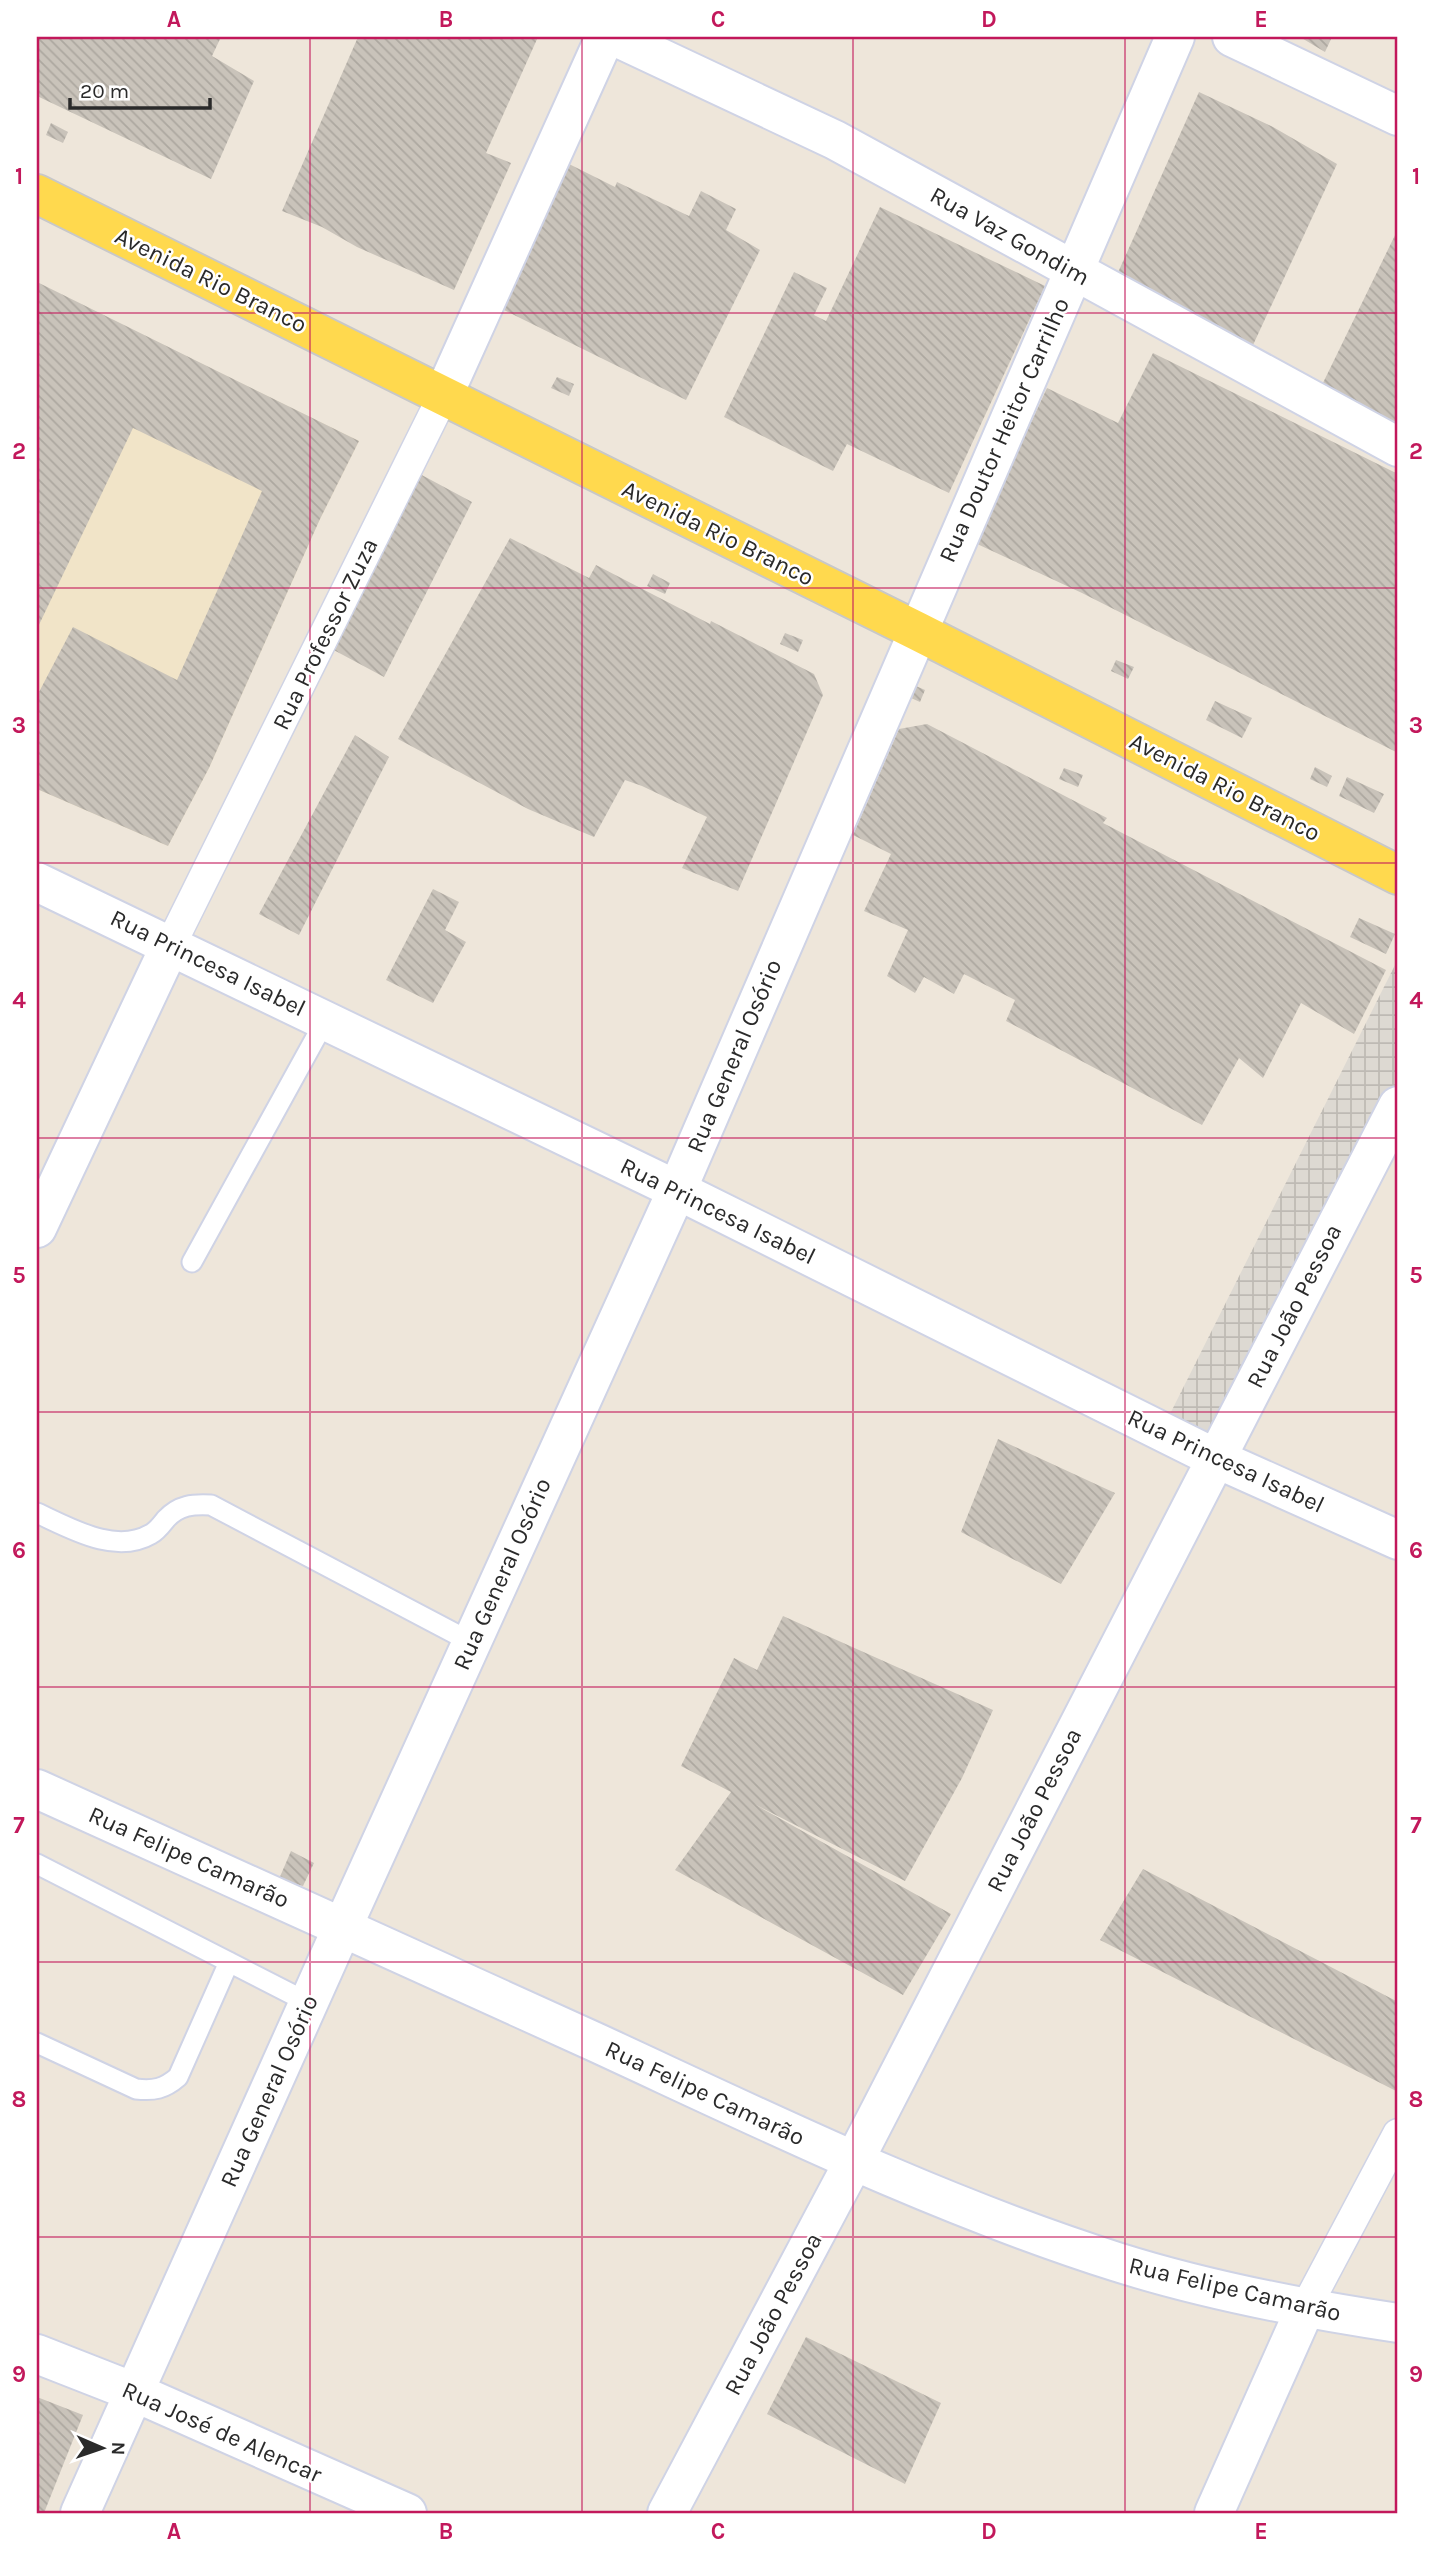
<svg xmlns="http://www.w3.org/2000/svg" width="1435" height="2550" font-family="Karla,sans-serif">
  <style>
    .education { fill: #f1e4c8 }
    .plaza { fill: url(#plaza-grid) }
    .building { fill: url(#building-back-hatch) }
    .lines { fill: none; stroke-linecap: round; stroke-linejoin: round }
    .service-casing { stroke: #cfd3e5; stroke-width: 23 }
    .pedestrian-casing { stroke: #cfd3e5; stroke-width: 33 }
    .minor-casing { stroke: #cfd3e5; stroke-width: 42 }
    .tertiary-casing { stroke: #cfd3e5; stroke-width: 42 }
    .primary-casing { stroke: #c8c8c8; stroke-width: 42 }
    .service { stroke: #fff; stroke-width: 19 }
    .pedestrian { stroke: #fff; stroke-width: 30 }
    .minor { stroke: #fff; stroke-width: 38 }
    .tertiary { stroke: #fff; stroke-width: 38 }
    .primary { stroke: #ffd94e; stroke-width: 38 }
    .grid { fill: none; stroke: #c2185b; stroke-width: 2; stroke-opacity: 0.55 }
    .labels { text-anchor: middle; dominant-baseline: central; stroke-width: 5; stroke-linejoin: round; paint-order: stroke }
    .street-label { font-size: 24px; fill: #2a2a2a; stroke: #fff }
    .neatline { fill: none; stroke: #c2185b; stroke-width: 2.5 }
    .grid-label { font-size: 23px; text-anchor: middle; font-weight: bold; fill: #c2185b }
  </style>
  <defs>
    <pattern id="plaza-grid" width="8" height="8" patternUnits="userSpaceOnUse" patternTransform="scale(1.75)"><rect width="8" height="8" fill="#ddd9d2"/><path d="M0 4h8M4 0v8" fill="none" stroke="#bebab4"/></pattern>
    <pattern id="building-back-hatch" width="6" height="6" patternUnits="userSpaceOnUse" patternTransform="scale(1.75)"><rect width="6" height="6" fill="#c9c3ba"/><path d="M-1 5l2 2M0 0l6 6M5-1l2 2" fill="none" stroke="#ada8a0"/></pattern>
  </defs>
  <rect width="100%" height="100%" fill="#eee6da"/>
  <path class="education" d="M92 310 359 441 320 519 209 768 168 846 37 789V534L39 528 37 527V423Z"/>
  <path class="plaza" d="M1398 959V1088L1216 1439 1168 1418Z"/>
  <path class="building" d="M37 37H221L212 56 254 81 211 179 37 96Z
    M358 37H538L486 153 511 163 454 290 357 247 322 227 282 211Z
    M1300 37H1332L1325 52Z
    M1199 92 1273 127 1337 164 1247 358 1111 288Z
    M51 123 68 132 63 143 46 135Z
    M565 162 615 187 617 182 689 216 701 191 736 209 726 230 760 250 686 400 496 306Z
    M880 207 1045 286 949 493 847 444 833 471 724 417 794 272 827 288 814 315 826 321Z
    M1398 229V427L1320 389Z
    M37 282 359 441 320 519 209 768 168 846 37 789V692H39L73 627 177 680 262 491 133 428 37 629V534L39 528 37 527Z
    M1153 353 1398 474V753L1082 593 975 543 1047 388 1118 423Z
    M557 377 574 384 569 396 551 388Z
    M418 473 472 502 384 677 330 648Z
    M510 538 589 578 596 565 710 624 711 621 814 674 823 695 738 891 682 868 707 817 642 786 625 780 594 837 528 809 398 739Z
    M653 574 670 583 665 594 647 586Z
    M785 633 803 640 798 652 780 644Z
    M1116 660 1134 667 1128 679 1111 671Z
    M907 682 925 690 920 702 902 694Z
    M1215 701 1252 718 1242 738 1206 720Z
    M927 724 1107 818 1103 823 1386 970 1354 1034 1301 1003 1263 1078 1239 1058 1202 1125 1006 1021 1015 1000 964 974 954 994 924 977 915 993 887 976 908 930 864 911 891 854 853 835 899 729Z
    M355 735 389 757 299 935 259 914Z
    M1315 767 1332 776 1327 787 1310 779Z
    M1064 768 1083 775 1078 787 1059 779Z
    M1347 777 1384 794 1374 813 1339 796Z
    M433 889 459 902 445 930 466 942 433 1003 386 980Z
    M1359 918 1395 934 1386 954 1350 937Z
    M998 1439 1115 1493 1061 1584 961 1532Z
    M783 1616 993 1710 962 1778 905 1881 754 1804 951 1914 903 1995 675 1870 731 1792 681 1766 734 1658 757 1670Z
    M291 1851 314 1863 303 1886 279 1879Z
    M1143 1869 1398 2002V2092L1100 1940Z
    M806 2337 941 2403 905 2484 767 2414Z
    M37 2397 83 2415 44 2513H37Z"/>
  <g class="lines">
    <g class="service-casing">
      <path id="service" d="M192 1262 326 1019
        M37 1513C70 1528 115 1555 151 1534 157 1531 162 1524 166 1519 179 1505 193 1504 211 1505L471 1642
        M37 1864 309 2003
        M37 2043 136 2089C154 2091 164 2089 178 2077L229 1962"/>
    </g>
    <g class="pedestrian-casing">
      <path id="pedestrian" d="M171 944 443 396
        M1305 2309 1398 2134"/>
    </g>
    <g class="minor-casing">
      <path id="minor" d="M616 37 835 140 1398 447
        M443 396 605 37
        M37 1228 171 944
        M37 2354 134 2392 407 2513
        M80 2513 343 1926 677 1190 1175 37
        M1214 2513 1305 2309"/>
    </g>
    <g class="tertiary-casing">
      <path id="tertiary" d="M1232 37 1398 116
        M37 882 677 1190 1215 1458 1398 1540
        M37 1789C223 1872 409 1956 595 2042 766 2121 937 2205 1117 2262 1209 2291 1304 2309 1398 2323
        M667 2513 854 2161 1398 1106"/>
    </g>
    <g class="primary-casing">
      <path id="primary" d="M37 194 917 631 1398 875"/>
    </g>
    <use href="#service" class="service"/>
    <use href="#pedestrian" class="pedestrian"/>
    <use href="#minor" class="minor"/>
    <use href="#tertiary" class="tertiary"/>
    <use href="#primary" class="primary"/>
  </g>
  <path class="grid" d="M310 37V2513M582 37V2513M853 37V2513M1125 37V2513M37 313H1398M37 588H1398M37 863H1398M37 1138H1398M37 1412H1398M37 1687H1398M37 1962H1398M37 2237H1398"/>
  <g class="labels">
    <g class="street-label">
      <text transform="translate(1010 236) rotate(29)">Rua Vaz Gondim</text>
      <text transform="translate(211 280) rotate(26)">Avenida Rio Branco</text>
      <text transform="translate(1004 430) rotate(-66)">Rua Doutor Heitor Carrilho</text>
      <text transform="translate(718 533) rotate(26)">Avenida Rio Branco</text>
      <text transform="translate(325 634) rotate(-64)">Rua Professor Zuza</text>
      <text transform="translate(1225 787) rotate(27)">Avenida Rio Branco</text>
      <text transform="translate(208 963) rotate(26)">Rua Princesa Isabel</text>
      <text transform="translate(734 1056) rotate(-67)">Rua General Osório</text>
      <text transform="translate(718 1211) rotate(26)">Rua Princesa Isabel</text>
      <text transform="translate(1294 1306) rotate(-63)">Rua João Pessoa</text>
      <text transform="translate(1226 1461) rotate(25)">Rua Princesa Isabel</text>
      <text transform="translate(502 1574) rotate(-66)">Rua General Osório</text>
      <text transform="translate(1034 1810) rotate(-63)">Rua João Pessoa</text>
      <text transform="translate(189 1857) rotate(24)">Rua Felipe Camarão</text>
      <text transform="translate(269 2091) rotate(-66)">Rua General Osório</text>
      <text transform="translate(705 2093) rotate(25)">Rua Felipe Camarão</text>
      <text transform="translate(1235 2289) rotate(13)">Rua Felipe Camarão</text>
      <text transform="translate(773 2314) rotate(-62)">Rua João Pessoa</text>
      <text transform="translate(222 2432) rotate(24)">Rua José de Alencar</text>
    </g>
  </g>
  <rect width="1435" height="2550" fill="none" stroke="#ffffff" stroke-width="77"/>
  <g transform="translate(102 2448) rotate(92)" stroke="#ffffff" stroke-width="5" paint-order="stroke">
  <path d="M0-5L12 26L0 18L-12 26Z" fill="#2a2a2a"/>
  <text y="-10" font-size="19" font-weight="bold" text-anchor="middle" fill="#2a2a2a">N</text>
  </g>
  <path d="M70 98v10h140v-10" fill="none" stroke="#2a2a2a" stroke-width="3.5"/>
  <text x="80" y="98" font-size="21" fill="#2a2a2a" stroke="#ffffff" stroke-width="5" paint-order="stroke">20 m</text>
  <rect x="38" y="38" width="1358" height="2474" class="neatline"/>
  <g class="grid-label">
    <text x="174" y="27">A</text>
    <text x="446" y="27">B</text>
    <text x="718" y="27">C</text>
    <text x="989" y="27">D</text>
    <text x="1261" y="27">E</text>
    <text x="19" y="184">1</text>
    <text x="1416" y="184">1</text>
    <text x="19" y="459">2</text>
    <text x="1416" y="459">2</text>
    <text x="19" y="733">3</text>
    <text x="1416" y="733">3</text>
    <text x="19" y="1008">4</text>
    <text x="1416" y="1008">4</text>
    <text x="19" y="1283">5</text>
    <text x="1416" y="1283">5</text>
    <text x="19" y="1558">6</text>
    <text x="1416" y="1558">6</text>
    <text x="19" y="1833">7</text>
    <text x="1416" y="1833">7</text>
    <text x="19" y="2107">8</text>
    <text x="1416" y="2107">8</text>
    <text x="19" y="2382">9</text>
    <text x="1416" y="2382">9</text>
    <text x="174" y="2539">A</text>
    <text x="446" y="2539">B</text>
    <text x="718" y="2539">C</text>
    <text x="989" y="2539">D</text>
    <text x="1261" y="2539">E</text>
  </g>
</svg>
